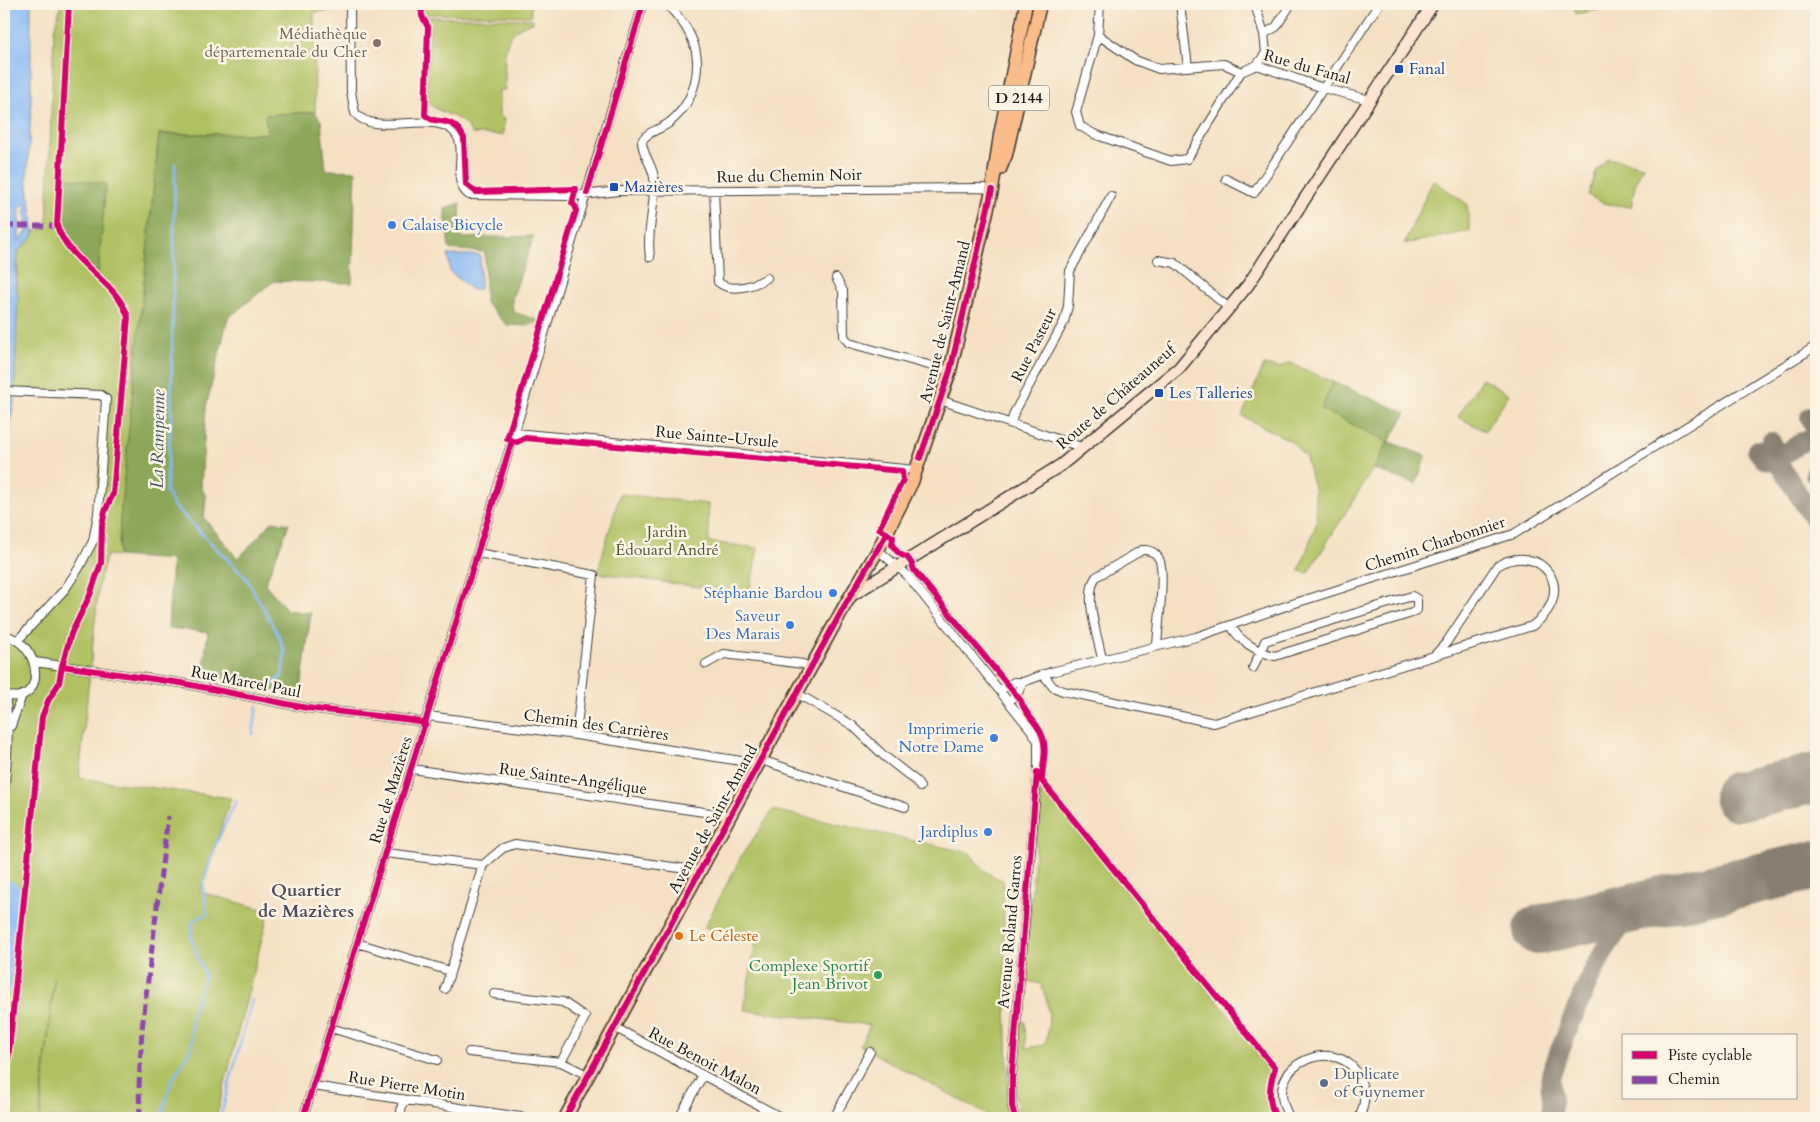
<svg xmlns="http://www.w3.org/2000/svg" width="1820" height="1122" font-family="Cardo,serif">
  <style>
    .green { fill: #b0c164; stroke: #666e40 }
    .forest { fill: #8ca75a; stroke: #54623b }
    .water { fill: #89b9f5; stroke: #526a88; fill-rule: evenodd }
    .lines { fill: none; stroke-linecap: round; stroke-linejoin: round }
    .stream { stroke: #89b9f5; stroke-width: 2.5 }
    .river { stroke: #89b9f5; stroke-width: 14 }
    .taxiway { stroke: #887e70; stroke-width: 20 }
    .runway { stroke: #887e70; stroke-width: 50 }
    .street-casing { stroke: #3d3935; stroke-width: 10 }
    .secondary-casing { stroke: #3d3935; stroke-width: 14 }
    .primary-casing { stroke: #3d3935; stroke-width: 15 }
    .street { stroke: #fff; stroke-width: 8 }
    .secondary { stroke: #fde4d0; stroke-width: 11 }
    .primary { stroke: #f9bc8a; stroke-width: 12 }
    .quiet { stroke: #8e44ad; stroke-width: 5; stroke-dasharray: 10 5; stroke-linecap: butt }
    .cycleway-casing { stroke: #fcf5e5; stroke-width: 9 }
    .cycleway { stroke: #d6006c; stroke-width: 6 }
    .education-dot { fill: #8d6e63; stroke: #fcf5e5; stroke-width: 2 }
    .transit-dot { fill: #1a4fb4; stroke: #fcf5e5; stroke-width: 2 }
    .shop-dot { fill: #3f7fe0; stroke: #fcf5e5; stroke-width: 2 }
    .food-dot { fill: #e8710a; stroke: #fcf5e5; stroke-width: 2 }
    .leisure-dot { fill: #2e9e5b; stroke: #fcf5e5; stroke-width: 2 }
    .service-dot { fill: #5c6f8a; stroke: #fcf5e5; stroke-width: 2 }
    .labels { text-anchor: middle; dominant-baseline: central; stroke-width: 5; stroke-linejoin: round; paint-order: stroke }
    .shield { fill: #fcf5e5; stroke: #5f5d58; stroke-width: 1 }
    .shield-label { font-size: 15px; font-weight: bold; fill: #1c1c1c }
    .education-label { font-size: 16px; fill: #785e54; stroke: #fcf5e5; text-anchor: end }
    .street-label { font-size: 16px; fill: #1c1c1c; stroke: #fcf5e5 }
    .transit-label { font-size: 16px; fill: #164399; stroke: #fcf5e5; text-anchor: start }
    .shop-label { font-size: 16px; fill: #366cbe; stroke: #fcf5e5; text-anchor: end }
    .park-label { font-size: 16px; fill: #505635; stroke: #fcf5e5 }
    .food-label { font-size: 16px; fill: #c56008; stroke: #fcf5e5; text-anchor: start }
    .leisure-label { font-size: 16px; fill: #27864d; stroke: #fcf5e5; text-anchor: end }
    .service-label { font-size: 16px; fill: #4e5e75; stroke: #fcf5e5; text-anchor: start }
    .water-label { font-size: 18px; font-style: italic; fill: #425368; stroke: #fcf5e5 }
    .neighbourhood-label { font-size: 18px; font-weight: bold; fill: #4e4a5d; stroke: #fcf5e5 }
  </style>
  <rect width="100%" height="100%" fill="#fcf5e5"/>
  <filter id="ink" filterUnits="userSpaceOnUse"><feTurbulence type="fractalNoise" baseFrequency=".02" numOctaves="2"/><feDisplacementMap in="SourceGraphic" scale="10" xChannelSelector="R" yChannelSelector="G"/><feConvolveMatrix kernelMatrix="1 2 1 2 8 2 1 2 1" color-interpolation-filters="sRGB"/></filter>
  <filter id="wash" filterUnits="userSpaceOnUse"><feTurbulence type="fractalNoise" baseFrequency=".0096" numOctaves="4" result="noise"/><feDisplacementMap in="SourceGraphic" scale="20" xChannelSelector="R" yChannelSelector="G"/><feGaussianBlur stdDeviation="1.12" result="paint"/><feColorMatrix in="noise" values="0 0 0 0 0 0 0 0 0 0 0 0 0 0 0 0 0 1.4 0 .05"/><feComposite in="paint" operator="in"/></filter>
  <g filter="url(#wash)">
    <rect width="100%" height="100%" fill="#f5e0c3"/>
    <path class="green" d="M61 4H350V10L314 12 315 112 266 115 268 134H159L120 518 119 556 107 555 99 583 79 778 231 798 200 892 269 911 216 1118H40L54 979 39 1118H4V793L6 770 4 635 18 640 65 589 93 541 106 399 14 391 18 250 33 237 34 231H40L42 227 47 226 54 31Z
      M425 4H531V16L425 14Z
      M1573 4H1617V6L1576 14Z
      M425 17 533 19V22C495 32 507 65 505 90H499V115L504 119 503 135 472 134C460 111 440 117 426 100L430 29Z
      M1608 158 1643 166 1635 185 1631 207 1603 203 1588 195 1597 170Z
      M1433 180 1467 204 1470 231 1404 244Z
      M1290 363 1333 382 1322 409 1389 442C1363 486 1335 529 1308 573L1299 571 1317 522 1314 488 1306 458 1291 441 1242 416 1264 365 1278 368Z
      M1482 378 1509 394 1485 431 1458 417Z
      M620 494 708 504 709 542 758 548 749 594 597 573Z
      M1041 785 1271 1067 1268 1094 1269 1106 1273 1118H1020L1015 1094 1021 1021 1025 1022 1026 1048 1045 1045C1051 1022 1050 1006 1041 984L1024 980Z
      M773 810 970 853C980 867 987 875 1003 880L1009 1118H993L860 1046 870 1025 744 1010 756 939 704 928 742 855Z"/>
    <path class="forest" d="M315 112 321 121 326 170 356 171 352 283 274 281 228 318 206 407 201 487 206 497 204 518 238 559 273 521 289 524 265 584 287 610 311 613 300 697 203 673 208 632 168 628 172 560 119 556 120 518 159 134H268L265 115Z
      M62 177 106 184 98 274 65 240 61 224Z
      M460 203 461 238 534 236 512 299 513 312 541 321 527 326 507 325 485 303V252L449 249 445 209Z
      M1333 382 1406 413 1389 442 1426 456 1416 484 1373 469 1388 442 1321 409Z"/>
    <path class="water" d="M4 4H31V112L27 178 34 231 33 237 18 251 15 288 18 292 14 402 4 451ZM25 203 27 232 19 241 20 208Z
      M448 255H480V289L472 290 450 272Z"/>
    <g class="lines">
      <path class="stream" d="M175 164 171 421 166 491 174 506 247 579 278 634 285 653 282 676 272 685 260 691
        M253 734 257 706
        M161 1118 171 1082 192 1046 191 1015 205 976 191 938 193 921 207 914 203 885 216 844 236 801
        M220 1118 252 1000"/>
      <path class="river" d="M4 885 13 890 15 896 4 986"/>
      <path class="taxiway" d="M1810 417 1816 429
        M1771 442 1778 454 1779 464 1816 522
        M1757 450 1764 459 1779 464
        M1776 451 1786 453 1805 440
        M1815 474 1816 473
        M1548 1118C1558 1101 1546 1088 1552 1071 1568 1030 1598 944 1631 917 1638 911 1647 907 1654 902"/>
      <path class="runway" d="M1738 796 1816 778
        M1538 930 1816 865"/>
    </g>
  </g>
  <g filter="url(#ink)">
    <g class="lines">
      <g class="street-casing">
        <path id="street" d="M350 4 351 92 355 113C374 137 429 111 452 130 472 146 448 180 469 195L574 196 619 191 983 188 992 190
          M1100 4 1098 35 1076 112 1080 126 1094 134 1171 161 1187 159 1241 72
          M1180 4 1188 67
          M1255 4 1264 34 1266 53 1257 65
          M1264 34 1276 27 1291 4
          M1098 35 1135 60 1159 69 1224 64 1241 72 1257 65 1323 88 1370 100
          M1226 179 1254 193 1379 4
          M714 190 718 282C731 293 753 286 767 278
          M650 257C646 231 656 205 654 178 653 165 642 155 642 141 647 131 661 130 670 122 695 102 705 64 690 35 685 23 675 13 667 4
          M1158 260 1175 263 1230 309
          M836 278 843 291 844 336 849 343 950 371
          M4 391 101 395 106 399 98 514 93 541 79 568 65 589 18 640
          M940 400 1084 448
          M1011 423 1014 413 1064 322 1068 306 1070 271 1111 196
          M515 433 916 470
          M878 550 907 575 1031 730 1038 741V766L1012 1073V1106L1015 1118
          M478 553 594 575 576 735
          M1231 625C1237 640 1259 653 1275 656L1412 613 1417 610V599L1412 596 1265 641 1253 668
          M4 635C44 644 47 707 4 695
          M1102 659C1098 637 1083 595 1096 577L1142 550C1153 549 1160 556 1161 566 1164 585 1158 626 1157 646
          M35 662 181 683 307 708 412 720 426 724
          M706 664 724 654 803 664 811 668
          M1043 674 1053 687 1063 691 1214 723 1532 626C1581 590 1539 540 1497 566L1446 643 1434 656
          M1000 690 1014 682H1023L1051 672 1196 637 1289 605 1514 534 1816 346
          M798 694 852 725 883 755 916 781 920 787
          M1009 701 1017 695 1023 682
          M428 716 576 735 760 764
          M11 726 22 695
          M761 760 905 807
          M412 769 731 816
          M4 793C7 760 10 728 5 696
          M386 853 483 865 503 848 515 844 700 871
          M357 943 450 971
          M445 989 483 865
          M494 994 563 1002 585 1017 561 1062
          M331 1028 437 1060
          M616 1028 782 1118
          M469 1052 561 1062 589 1076
          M313 1086 527 1118
          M569 1113 578 1118
          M303 1118 512 441 643 4
          M400 1118 403 1099
          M679 1118 703 1075
          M834 1118 870 1052
          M1290 1118C1255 1063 1345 1030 1361 1082 1366 1095 1365 1105 1359 1118"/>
      </g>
      <g class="secondary-casing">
        <path id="secondary" d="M852 595 1061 465 1179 368 1248 285 1433 4"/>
      </g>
      <g class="primary-casing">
        <path id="primary" d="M1000 169 1006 155 1040 4
          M565 1118 845 605 878 550 912 482 950 371 992 190 1000 135 1026 4"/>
      </g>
      <use href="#street" class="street"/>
      <use href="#secondary" class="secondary"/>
      <use href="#primary" class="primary"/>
      <path class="quiet" d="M4 226H57
        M140 1118 139 1087 142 1029 168 816"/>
      <g class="cycleway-casing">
        <path id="cycleway" d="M421 4 422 16 428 27 425 115C437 127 452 113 464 138L466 184 476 192 576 189 572 203 576 207V211L507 439 517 442 525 438 902 471 903 480 879 529 893 537 892 545C896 550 899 556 907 557L912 564 914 570 1021 701C1025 715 1037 722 1042 735 1048 749 1042 766 1042 781L1275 1068C1269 1086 1267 1100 1276 1118
          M587 193 643 4
          M920 458 950 371 992 190
          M62 666 181 683 307 708 412 720 426 724
          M4 1102 42 717 48 701 59 683 62 666 71 634 90 595 101 563 102 525 105 511 113 494 128 317C117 281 70 264 57 226L69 4
          M303 1118 512 441
          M565 1118 845 605 887 533
          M1015 1118 1012 1106V1073L1037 772"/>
      </g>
      <use href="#cycleway" class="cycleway"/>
    </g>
  </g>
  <circle class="education-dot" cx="377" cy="43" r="5"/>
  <g class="transit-dot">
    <rect x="1394" y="64" width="10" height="10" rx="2.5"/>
    <rect x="609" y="182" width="10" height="10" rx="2.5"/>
    <rect x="1154" y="388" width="10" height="10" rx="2.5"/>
  </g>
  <g class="shop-dot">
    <circle cx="392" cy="225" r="5"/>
    <circle cx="833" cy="593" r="5"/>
    <circle cx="790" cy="625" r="5"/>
    <circle cx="994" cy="738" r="5"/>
    <circle cx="988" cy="832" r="5"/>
  </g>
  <circle class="food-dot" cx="679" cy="936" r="5"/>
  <circle class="leisure-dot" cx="878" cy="975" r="5"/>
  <circle class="service-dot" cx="1324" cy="1083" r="5"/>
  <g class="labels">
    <rect class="shield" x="989" y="85.5" width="60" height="25" rx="4"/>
    <g class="shield-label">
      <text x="1019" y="98">D 2144</text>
    </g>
    <g class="education-label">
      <text x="367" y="34">Médiathèque<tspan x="367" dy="18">départementale du Cher</tspan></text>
    </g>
    <g class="street-label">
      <text transform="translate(1307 67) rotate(16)">Rue du Fanal</text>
      <text transform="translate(789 176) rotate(-1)">Rue du Chemin Noir</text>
      <text transform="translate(945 322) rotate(-76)">Avenue de Saint-Amand</text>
      <text transform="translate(1034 345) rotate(-63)">Rue Pasteur</text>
      <text transform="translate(1116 397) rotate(-41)">Route de Châteauneuf</text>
      <text transform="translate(717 437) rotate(5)">Rue Sainte-Ursule</text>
      <text transform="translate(1435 544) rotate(-18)">Chemin Charbonnier</text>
      <text transform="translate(246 682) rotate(11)">Rue Marcel Paul</text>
      <text transform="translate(596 725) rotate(8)">Chemin des Carrières</text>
      <text transform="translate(573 779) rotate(8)">Rue Sainte-Angélique</text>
      <text transform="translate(391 790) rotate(-73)">Rue de Mazières</text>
      <text transform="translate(713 819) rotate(-61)">Avenue de Saint-Amand</text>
      <text transform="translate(1010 932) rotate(-85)">Avenue Roland Garros</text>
      <text transform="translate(705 1061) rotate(28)">Rue Benoit Malon</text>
      <text transform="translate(407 1086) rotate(9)">Rue Pierre Motin</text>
    </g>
    <g class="transit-label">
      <text x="1409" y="69">Fanal</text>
      <text x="624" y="187">Mazières</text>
      <text x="1169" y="393">Les Talleries</text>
    </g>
    <g class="shop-label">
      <text x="402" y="225" text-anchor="start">Calaise Bicycle</text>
      <text x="823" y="593">Stéphanie Bardou</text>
      <text x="780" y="616">Saveur<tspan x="780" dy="18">Des Marais</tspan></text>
      <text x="984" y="729">Imprimerie<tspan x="984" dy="18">Notre Dame</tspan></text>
      <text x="978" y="832">Jardiplus</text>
    </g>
    <g class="park-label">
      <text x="667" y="532">Jardin<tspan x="667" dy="18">Édouard André</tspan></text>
    </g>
    <g class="food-label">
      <text x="689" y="936">Le Céleste</text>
    </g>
    <g class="leisure-label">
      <text x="868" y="966">Complexe Sportif<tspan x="868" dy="18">Jean Brivot</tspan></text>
    </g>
    <g class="service-label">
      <text x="1334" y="1074">Duplicate<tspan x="1334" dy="18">of Guynemer</tspan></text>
    </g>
    <g class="water-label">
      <text transform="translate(158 439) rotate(-89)">La Rampenne</text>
    </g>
    <g class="neighbourhood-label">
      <text x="306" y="890">Quartier<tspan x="306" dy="21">de Mazières</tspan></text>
    </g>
  </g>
  <rect width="1820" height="1122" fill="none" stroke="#fcf5e5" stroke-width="20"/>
  <rect x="1622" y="1034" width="175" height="65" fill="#fcf5e5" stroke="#a29e95"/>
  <rect x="1632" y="1051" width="25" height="8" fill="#d6006c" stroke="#a29e95"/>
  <text x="1668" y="1060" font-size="15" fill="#1c1c1c">Piste cyclable</text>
  <rect x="1632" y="1076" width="25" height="8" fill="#8e44ad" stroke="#a29e95"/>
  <text x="1668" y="1084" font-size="15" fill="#1c1c1c">Chemin</text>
</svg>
